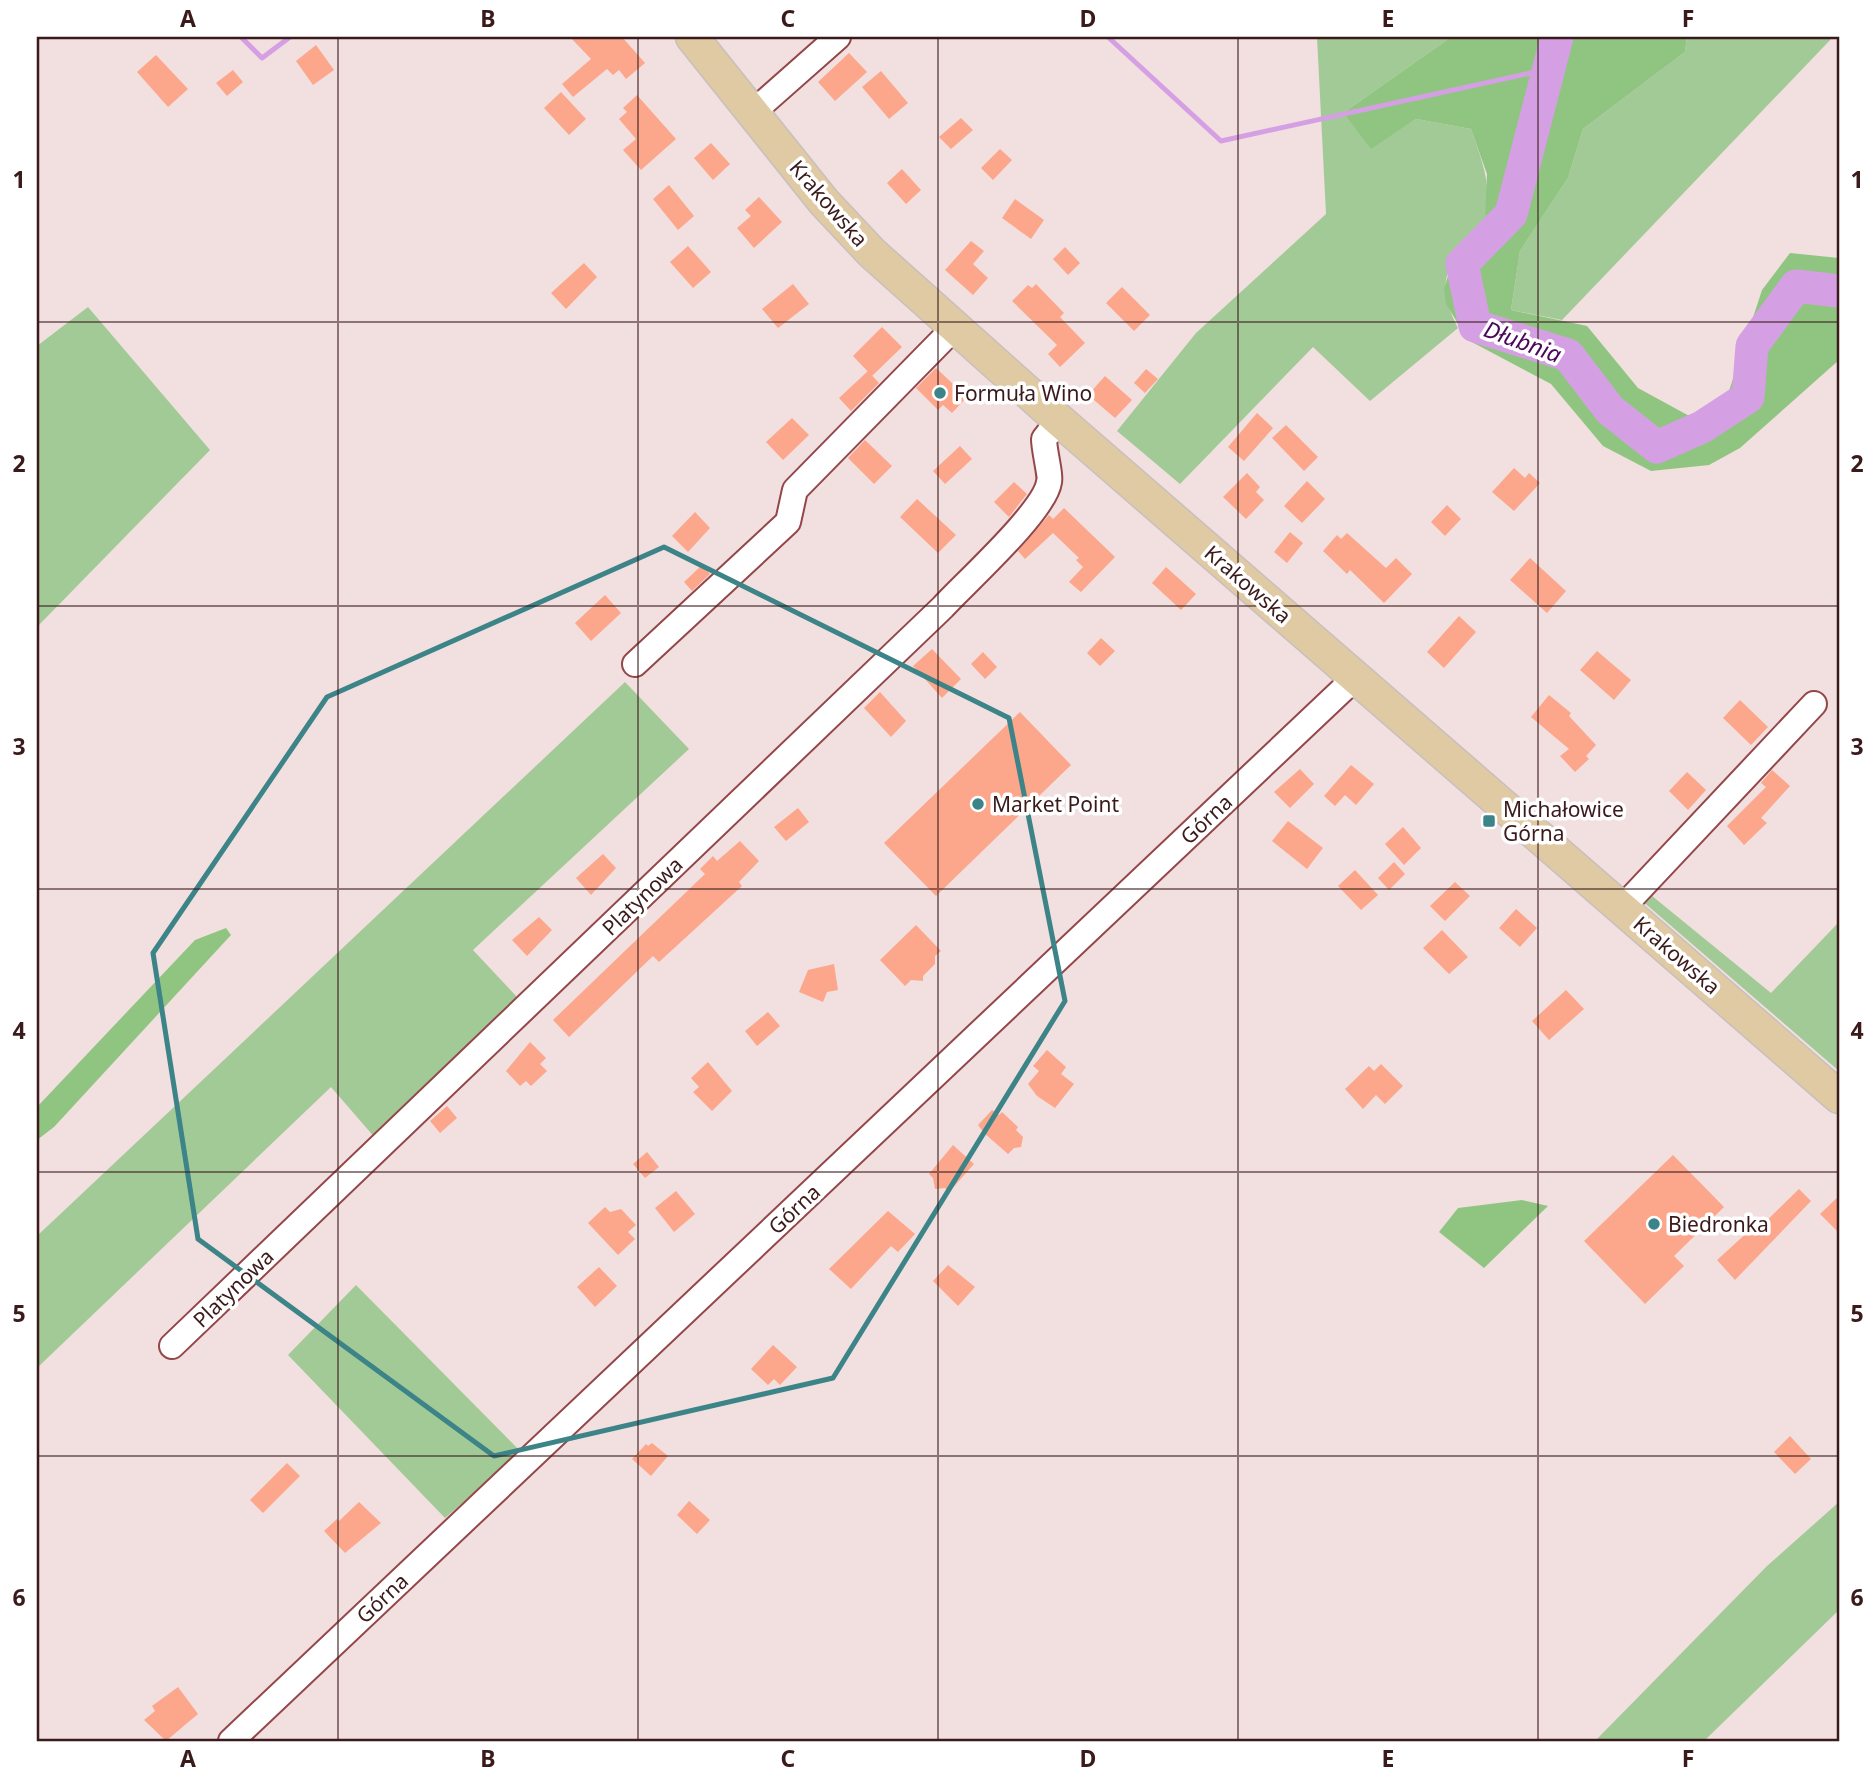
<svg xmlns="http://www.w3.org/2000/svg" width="1876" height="1778" font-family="'Noto Sans',sans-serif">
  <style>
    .green { fill: #a2ca97 }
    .forest { fill: #90c581 }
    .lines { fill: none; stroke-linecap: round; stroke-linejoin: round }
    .stream { stroke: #d5a0e3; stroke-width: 5 }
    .river { stroke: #d5a0e3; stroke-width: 33 }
    .building { fill: #fca78b }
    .minor-casing { stroke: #94474a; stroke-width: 28 }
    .major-casing { stroke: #c8bfbf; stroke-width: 35 }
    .minor { stroke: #fff; stroke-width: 24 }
    .major { stroke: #e0caa3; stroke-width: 32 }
    .marked { fill: none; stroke: #3c8487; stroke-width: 5; stroke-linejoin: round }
    .grid { fill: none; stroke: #3b1a1b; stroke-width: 2; stroke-opacity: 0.55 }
    .poi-dot { fill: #3c8487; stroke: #fff; stroke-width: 2.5 }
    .labels { text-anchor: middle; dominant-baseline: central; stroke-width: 7; stroke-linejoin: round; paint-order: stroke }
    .street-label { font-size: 21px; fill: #3b1a1b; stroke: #fff }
    .poi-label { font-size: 21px; fill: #3b1a1b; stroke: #fff; text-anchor: start }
    .water-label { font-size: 23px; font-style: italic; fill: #4b075a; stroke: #fff }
    .neatline { fill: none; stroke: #3b1a1b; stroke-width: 2.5 }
    .grid-label { font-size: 23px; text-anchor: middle; font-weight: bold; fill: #3b1a1b }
  </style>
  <rect width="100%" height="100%" fill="#f2dfdf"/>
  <path class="green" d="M1317 37H1451L1343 113 1371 148 1416 119 1471 129C1481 158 1493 186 1485 218 1483 226 1474 234 1469 240 1441 271 1439 291 1458 328L1370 401 1313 347 1180 484 1117 431 1196 333 1326 214Z
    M1687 37H1833L1562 320 1511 310 1520 251 1568 178 1583 129 1685 52Z
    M88 307 210 450 37 627V346Z
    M625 682 689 749 473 950 517 997 376 1139 331 1087 37 1368V1236Z
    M1646 891 1771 993 1839 922V1071L1640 899Z
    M356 1285 521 1452 445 1518 288 1355Z
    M1839 1502V1610L1704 1741H1595L1767 1566Z"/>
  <path class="forest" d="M1451 37H1687L1685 52 1583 129 1568 178 1520 251 1511 310 1587 326 1638 388 1693 418 1729 391 1762 290 1790 253 1839 258V360L1740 448 1709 465 1651 471 1603 446 1551 384 1468 340 1446 304 1444 289 1454 256 1485 221 1487 174 1471 129 1416 119 1371 149 1343 113Z
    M226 928 231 935 54 1127 37 1140V1107L195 940Z
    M1522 1200 1548 1206 1484 1268 1439 1232 1458 1208Z"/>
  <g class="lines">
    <path class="stream" d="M241 37 262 58 290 37
      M1108 37 1221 141 1549 69"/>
    <path class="river" d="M1557 37 1511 214 1462 264 1475 326 1568 355 1610 410 1657 447 1702 427 1748 397 1752 346 1796 286 1839 291"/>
  </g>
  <path class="building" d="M570 37H622L645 63 626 79 619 70 613 75 607 69 573 97 562 84 591 59Z
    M316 45 334 70 313 85 296 61Z
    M849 53 867 72 835 101 818 82Z
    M156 55 188 89 168 107 137 72Z
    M233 70 243 82 227 96 216 83Z
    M881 71 908 103 889 119 862 87Z
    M561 92 586 119 569 135 544 108Z
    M637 95 676 139 641 170 623 150 636 139 619 119 627 112 623 108Z
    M961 118 973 130 951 149 939 137Z
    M711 143 730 164 713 180 694 158Z
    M1000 149 1012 160 993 180 981 168Z
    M902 169 921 190 906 204 887 183Z
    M669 185 694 216 678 230 653 199Z
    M759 197 782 222 754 248 737 228 751 216 745 210Z
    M1015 199 1044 220 1031 239 1002 218Z
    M971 241 984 251 973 264 988 278 973 295 945 270Z
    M688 246 711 272 693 288 670 262Z
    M1065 247 1080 263 1068 275 1053 259Z
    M584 263 597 277 566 309 551 293Z
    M793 284 809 304 778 328 762 309Z
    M1036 284 1064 313 1060 317 1085 343 1060 367 1048 354 1057 345 1012 301 1028 285 1032 288Z
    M1122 287 1150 315 1134 331 1106 303Z
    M882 327 902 347 872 376 853 356Z
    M936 368 967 397 952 413 943 405 938 410 916 388Z
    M1146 369 1158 379 1145 393 1134 383Z
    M868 371 879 383 851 411 839 398Z
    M1105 376 1132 400 1115 418 1088 395Z
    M1257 413 1273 428 1244 461 1228 447Z
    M792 418 809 435 783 460 766 442Z
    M1286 425 1318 457 1304 471 1272 438Z
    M865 440 892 466 874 484 848 458Z
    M960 446 972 459 945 484 933 471Z
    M1514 468 1525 478 1529 473 1540 483 1514 511 1492 492Z
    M1247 473 1260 487 1256 492 1264 500 1246 519 1223 497Z
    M1307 481 1325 499 1302 523 1284 506Z
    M1014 482 1027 494 1009 517 994 502Z
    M917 499 956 535 938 553 900 517Z
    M1447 505 1461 519 1445 536 1431 522Z
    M1064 508 1115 557 1081 592 1069 582 1083 567 1076 560 1079 558 1053 533 1025 559 1018 551 1049 515 1053 519Z
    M695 512 710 528 688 552 672 536Z
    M1290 532 1303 543 1287 563 1274 552Z
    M1347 533 1386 568 1396 558 1412 574 1384 603 1350 570 1347 574 1323 551 1337 535 1341 539Z
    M1530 558 1566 591 1547 613 1510 580Z
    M702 565 710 574 692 591 684 582Z
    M1166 567 1196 594 1181 610 1152 583Z
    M605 595 621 613 591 641 575 623Z
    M1459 616 1476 632 1444 668 1427 652Z
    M1101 638 1115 651 1100 666 1087 653Z
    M932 649 961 679 942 698 913 666Z
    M1597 651 1631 680 1614 700 1580 670Z
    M983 652 997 667 985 679 971 664Z
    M880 692 906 721 891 737 864 708Z
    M1549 695 1571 713 1569 716 1596 745 1586 756 1589 759 1575 772 1560 756 1569 749 1531 717Z
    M1740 700 1768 727 1751 745 1723 718Z
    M1020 712 1071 765 936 896 884 843Z
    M1351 765 1374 784 1356 805 1345 795 1335 806 1324 796Z
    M1300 769 1314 784 1290 808 1274 792Z
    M1772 770 1790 786 1761 818 1767 823 1744 845 1727 826 1766 787 1761 783Z
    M1687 772 1706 790 1688 810 1669 791Z
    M798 808 809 822 786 841 774 827Z
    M1288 821 1323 848 1307 869 1272 841Z
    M1403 827 1421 848 1404 865 1385 844Z
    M740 841 759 861 739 882 742 886 659 962 653 956 569 1037 553 1020 705 874 700 869 713 856 717 861Z
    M603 854 616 868 591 895 576 878Z
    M1394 862 1405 874 1389 890 1378 878Z
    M1355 870 1378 895 1361 910 1338 886Z
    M1455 882 1470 896 1445 921 1430 906Z
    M1516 909 1537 928 1520 947 1499 928Z
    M539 917 552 930 527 956 512 940Z
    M916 925 941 951 935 956V964L923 976V981L911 980 905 986 880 960Z
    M1442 930 1468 957 1449 974 1423 948Z
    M834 964 838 990 827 992 823 1002 799 992 808 970Z
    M1566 990 1584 1009 1549 1040 1532 1021Z
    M768 1012 780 1026 757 1046 745 1031Z
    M530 1042 546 1058 540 1064 547 1071 531 1086 526 1081 520 1086 506 1071Z
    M1047 1050 1066 1067 1061 1074 1074 1084 1055 1108 1037 1096 1028 1084 1039 1071 1033 1066Z
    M708 1062 732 1091 712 1111 693 1092 699 1087 691 1078Z
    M1381 1064 1403 1086 1385 1104 1376 1095 1363 1109 1345 1089 1369 1066 1374 1071Z
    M447 1106 457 1118 440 1133 430 1121Z
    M992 1110 999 1115 1002 1112 1018 1127 1016 1130 1023 1137 1021 1147 1014 1148 1008 1154 984 1133 978 1125Z
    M953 1145 974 1164 949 1192 945 1188 935 1189 933 1178 929 1174Z
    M647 1152 659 1167 645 1178 633 1164Z
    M1673 1155 1724 1207 1674 1256 1684 1266 1645 1304 1584 1241Z
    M1799 1189 1811 1201 1735 1280 1717 1260 1750 1230 1754 1233Z
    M676 1191 695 1214 674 1232 655 1208Z
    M1839 1196V1233L1820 1214Z
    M605 1207 610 1212 621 1209 636 1225 628 1232 635 1239 618 1255 588 1223Z
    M888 1211 915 1234 898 1252 891 1246 851 1289 829 1269Z
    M948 1265 975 1287 958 1306 933 1281Z
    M599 1267 617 1286 595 1307 577 1287Z
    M773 1345 797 1367 780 1385 774 1379 768 1385 751 1369Z
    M1790 1436 1811 1459 1795 1474 1774 1452Z
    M652 1443 668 1456 651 1476 632 1459 646 1444 648 1446Z
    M287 1463 300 1476 263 1513 250 1500Z
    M689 1501 710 1520 697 1534 677 1515Z
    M359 1502 381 1523 345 1553 324 1531 337 1519 339 1521Z
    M178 1687 198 1714 166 1741 144 1720 155 1711 152 1706Z"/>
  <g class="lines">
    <g class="minor-casing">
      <path id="minor" d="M752 113 838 37
        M635 664 788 522 795 490 954 328
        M1622 908 1814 704
        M172 1346 943 607C966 582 1045 511 1049 482 1051 476 1044 450 1044 439L1059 420
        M231 1741 1356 677"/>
    </g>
    <g class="major-casing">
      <path id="major" d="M692 37 824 202 872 253 1059 420 1839 1097"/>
    </g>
    <use href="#minor" class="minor"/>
    <use href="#major" class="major"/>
  </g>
  <path class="marked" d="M664 547 1009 718 1065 1001 833 1378 494 1456 198 1239 153 953 327 697Z"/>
  <path class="grid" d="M338 37V1741M638 37V1741M938 37V1741M1238 37V1741M1538 37V1741M37 322H1839M37 606H1839M37 889H1839M37 1172H1839M37 1456H1839"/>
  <g class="poi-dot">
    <circle cx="940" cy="393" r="7"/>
    <circle cx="978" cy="804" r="7"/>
    <rect x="1482" y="814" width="14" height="14" rx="3.5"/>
    <circle cx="1654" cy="1224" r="7"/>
  </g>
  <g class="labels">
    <g class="street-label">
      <text transform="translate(829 203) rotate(49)">Krakowska</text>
      <text transform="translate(1248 584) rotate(41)">Krakowska</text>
      <text transform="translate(1206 819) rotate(-43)">Górna</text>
      <text transform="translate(642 896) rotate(-44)">Platynowa</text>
      <text transform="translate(1677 955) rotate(41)">Krakowska</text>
      <text transform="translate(794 1209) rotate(-43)">Górna</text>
      <text transform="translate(233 1288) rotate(-44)">Platynowa</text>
      <text transform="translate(382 1598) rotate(-43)">Górna</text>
    </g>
    <g class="poi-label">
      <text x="954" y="393">Formuła Wino</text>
      <text x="992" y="804">Market Point</text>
      <text x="1503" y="809">Michałowice<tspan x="1503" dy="24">Górna</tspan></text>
      <text x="1668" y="1224">Biedronka</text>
    </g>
    <g class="water-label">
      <text transform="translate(1523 341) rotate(20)">Dłubnia</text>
    </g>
  </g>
  <rect width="1876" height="1778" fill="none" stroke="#ffffff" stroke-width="77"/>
  <rect x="38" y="38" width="1800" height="1702" class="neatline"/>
  <g class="grid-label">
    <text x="188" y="27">A</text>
    <text x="488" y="27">B</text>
    <text x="788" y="27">C</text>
    <text x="1088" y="27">D</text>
    <text x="1388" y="27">E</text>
    <text x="1688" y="27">F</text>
    <text x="19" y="188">1</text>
    <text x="1857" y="188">1</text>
    <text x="19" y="472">2</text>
    <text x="1857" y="472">2</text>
    <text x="19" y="755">3</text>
    <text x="1857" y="755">3</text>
    <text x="19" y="1039">4</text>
    <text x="1857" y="1039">4</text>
    <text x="19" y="1322">5</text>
    <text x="1857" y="1322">5</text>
    <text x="19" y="1606">6</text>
    <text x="1857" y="1606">6</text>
    <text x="188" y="1767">A</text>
    <text x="488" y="1767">B</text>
    <text x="788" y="1767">C</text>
    <text x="1088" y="1767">D</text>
    <text x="1388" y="1767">E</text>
    <text x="1688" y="1767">F</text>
  </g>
</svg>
